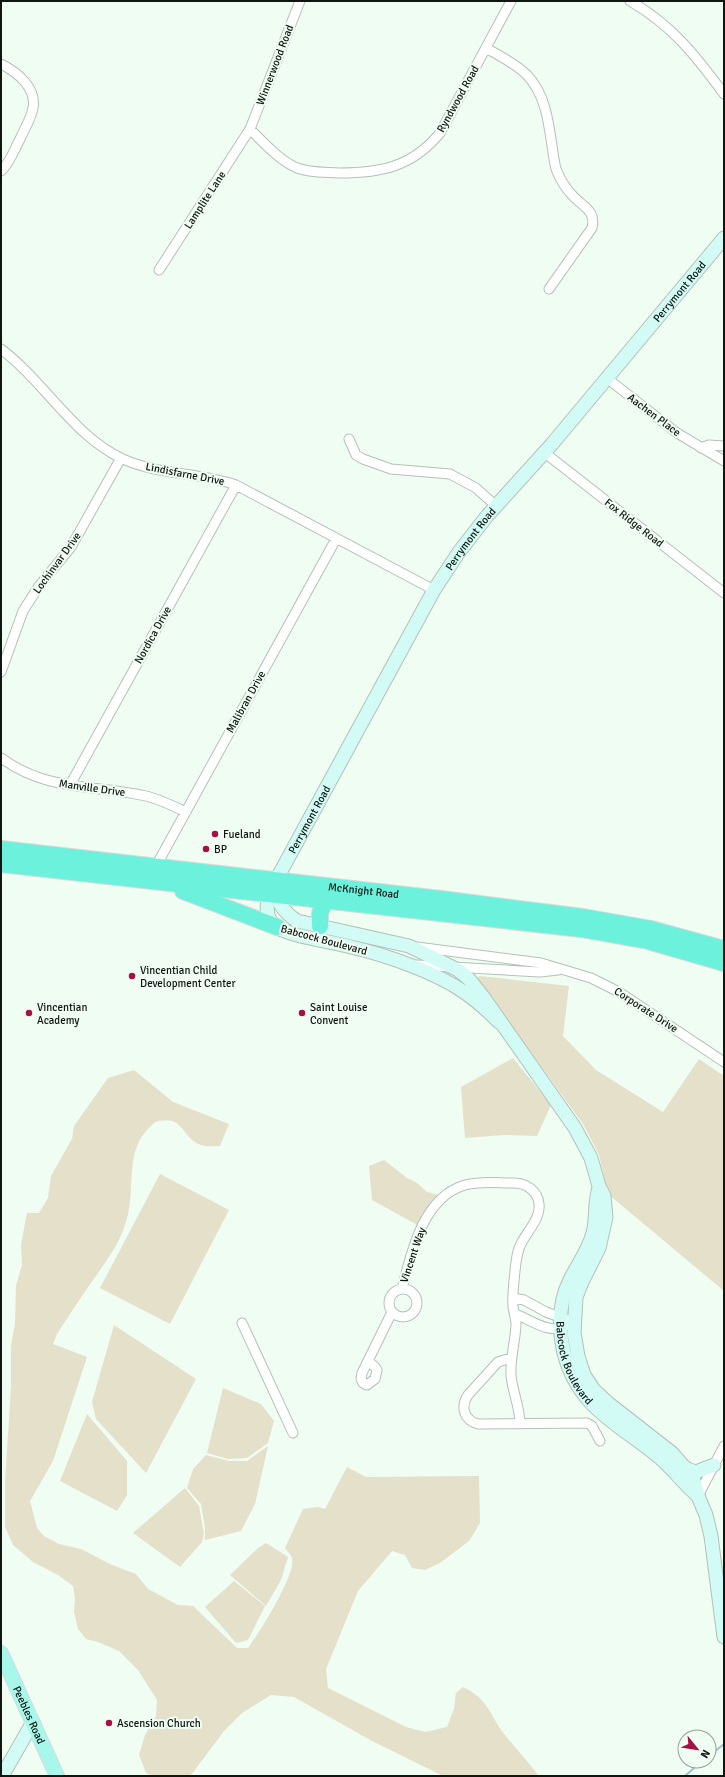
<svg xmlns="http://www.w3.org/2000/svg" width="725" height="1777" font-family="Signika,sans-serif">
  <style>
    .green { fill: #e5e0c9 }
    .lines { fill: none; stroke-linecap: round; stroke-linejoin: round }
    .stream { stroke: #98c4cc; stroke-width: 2 }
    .street-casing { stroke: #b4c1b8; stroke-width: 11 }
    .secondary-casing { stroke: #b4c1b8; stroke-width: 15 }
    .primary-casing { stroke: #d9dad9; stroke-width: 16 }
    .highway-casing { stroke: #d9dad9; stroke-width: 18 }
    .street { stroke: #fff; stroke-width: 9 }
    .secondary { stroke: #d3fbf5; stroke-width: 13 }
    .primary { stroke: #a7f7eb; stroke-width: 14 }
    .highway { stroke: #6cf1dd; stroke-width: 16 }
    .poi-dot { fill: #a71043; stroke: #effdf3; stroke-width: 1.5 }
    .labels { text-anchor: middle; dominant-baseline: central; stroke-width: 4; stroke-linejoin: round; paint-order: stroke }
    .street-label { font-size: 11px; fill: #101511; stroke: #effdf3 }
    .poi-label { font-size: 11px; fill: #101511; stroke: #effdf3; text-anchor: start }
  </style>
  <rect width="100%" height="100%" fill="#effdf3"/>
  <path class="green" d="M480 976 569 986 563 1036 596 1070 663 1112 699 1059 724 1076V1291L608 1194 599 1155 583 1124 477 978Z
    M513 1058 551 1105 537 1136 504 1135 465 1138 461 1087Z
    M134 1070 173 1102 229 1124 220 1146C214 1146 207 1147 201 1145 182 1139 185 1116 159 1121 156 1121 152 1125 150 1127 125 1149 135 1186 128 1214 121 1244 108 1258 91 1283 79 1300 68 1317 57 1334L53 1344 87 1357 53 1461 30 1501 37 1528 44 1536 59 1544 81 1549 112 1565 136 1574 148 1589 178 1605 193 1606 237 1648H248C258 1635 297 1573 292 1558 291 1555 287 1551 285 1548L303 1509 318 1507 325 1509 347 1467 366 1477 479 1476 480 1523 469 1541 440 1563 425 1570 412 1568 405 1555 392 1551 358 1591 326 1669 328 1688 406 1727 425 1732 447 1727 454 1709 456 1693 463 1687C488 1698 490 1716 505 1735 516 1749 528 1762 539 1776H443L372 1741 294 1697 271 1695 242 1713 224 1731 191 1775 187 1776H153L146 1773 139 1755 145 1735 156 1716 157 1700 138 1670 119 1651 98 1642 86 1639 78 1629 74 1612 75 1599 73 1586 58 1575 33 1562 13 1545 5 1527V1482L11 1387V1345L15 1324 16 1285 22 1265 21 1245 27 1213H39L48 1198 51 1176 72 1139 74 1126 108 1078Z
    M384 1160 407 1178 417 1183 427 1192 435 1194 443 1198 421 1227 372 1200 369 1166Z
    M160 1174 229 1210 170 1324 100 1288Z
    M114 1325 196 1379 146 1473 96 1419 92 1402Z
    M223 1388 261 1404 274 1421 268 1443 247 1458 228 1459 207 1453Z
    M87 1414 127 1461V1495L117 1511 60 1481Z
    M268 1446 255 1504 241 1531 205 1540V1527L201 1504 187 1488 193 1469 206 1455 229 1461H247Z
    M185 1488 199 1506 204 1534 202 1542 180 1567 133 1533Z
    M266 1543 288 1557 281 1580 266 1606 230 1575 258 1548Z
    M234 1581 265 1606 248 1640 236 1643 205 1607Z"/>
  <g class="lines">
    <path class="stream" d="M709 1756 724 1744
      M685 1776 702 1761"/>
    <g class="street-casing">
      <path id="street" d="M630 1C672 25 696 56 724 94
        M486 48C500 56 516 64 527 75 551 100 549 139 556 169 560 179 565 188 573 196 583 207 596 210 592 228L549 289
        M1 64C17 72 37 88 33 108 31 119 24 130 20 139 14 150 10 163 1 171
        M250 129C263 142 279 160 297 168 310 173 325 172 339 173 381 173 412 167 440 133L511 1
        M159 270 250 129 300 1
        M1 349C45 382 73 436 123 459 158 475 199 472 236 485L434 590
        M608 379 677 433 724 461
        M349 439 356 455 363 459 391 469 450 474 476 488 496 506
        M701 448 709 445 724 446
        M545 453 724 593
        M1 672 23 611 39 586 71 547 121 458
        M1 758C48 792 93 784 146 796 159 799 173 806 186 812
        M70 785 236 485
        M156 866 336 539
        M417 947 541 963 591 978 619 992 724 1062
        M417 965 540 972 558 970
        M402 1289C411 1253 423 1197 465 1185 481 1181 497 1183 514 1183 526 1183 538 1191 539 1204 541 1218 528 1230 522 1242 517 1250 516 1261 515 1271 514 1282 512 1296 513 1307 514 1313 516 1319 516 1325 515 1343 510 1359 511 1376 513 1393 520 1408 520 1424
        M389 1303a14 14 0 1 1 28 0a14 14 0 1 1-28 0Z
        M513 1298 524 1300 546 1312 573 1322
        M515 1314C530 1319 549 1335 565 1326
        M242 1323 293 1433
        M511 1358 498 1362 468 1395C460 1407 464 1420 478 1424L587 1423 592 1426 600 1441
        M368 1361 375 1367 377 1370 375 1379 367 1385 363 1383 361 1379 362 1373 392 1312
        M698 1496 724 1446"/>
    </g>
    <g class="secondary-casing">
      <g id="secondary">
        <path d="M275 888C275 901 286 914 297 921L409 946 458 970 469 979 484 998 575 1128 591 1158 599 1186 604 1196 606 1217 599 1248 582 1282 576 1297 574 1333 578 1356 584 1375 594 1390 608 1403 672 1453 693 1477 698 1496 706 1515 711 1536 724 1637"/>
        <path id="s1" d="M499 1022C488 1011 477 1001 464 992 435 972 386 955 351 947 334 942 287 936 275 926 265 918 267 906 268 895L434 590 459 552 487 516 552 444 724 238"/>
        <path id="s2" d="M599 1188C594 1203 597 1218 593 1233 587 1257 568 1275 563 1299 559 1316 560 1335 564 1353 578 1408 619 1424 659 1457 673 1469 684 1484 698 1496"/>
        <path d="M687 1469 696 1472 714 1465"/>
        <path d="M2 1776 33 1722"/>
      </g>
    </g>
    <g class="primary-casing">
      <g id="primary">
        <path id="s3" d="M1 1653 57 1776"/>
      </g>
    </g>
    <g class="highway-casing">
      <g id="highway">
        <path id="s4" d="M1 849 441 899 583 917 651 929 724 949"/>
        <path d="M1 864 581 929 648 941 724 963"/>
        <path d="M183 891 277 927"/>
        <path d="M320 926V913L325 901"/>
      </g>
    </g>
    <use href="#street" class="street"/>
    <use href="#secondary" class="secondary"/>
    <use href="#primary" class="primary"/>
    <use href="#highway" class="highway"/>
  </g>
  <g class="poi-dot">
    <circle cx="215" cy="834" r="4"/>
    <circle cx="206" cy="849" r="4"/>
    <circle cx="132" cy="976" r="4"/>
    <circle cx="29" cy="1013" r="4"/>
    <circle cx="302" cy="1013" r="4"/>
    <circle cx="109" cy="1723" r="4"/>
  </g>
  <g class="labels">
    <g class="street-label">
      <text transform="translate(275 65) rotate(-69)">Winnerwood Road</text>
      <text transform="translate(458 99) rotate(-61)">Ryndwood Road</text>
      <text transform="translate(205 200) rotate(-57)">Lamplite Lane</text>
      <text stroke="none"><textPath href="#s1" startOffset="1015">Perrymont Road</textPath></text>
      <text transform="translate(654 415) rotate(37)">Aachen Place</text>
      <text transform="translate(185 474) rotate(11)">Lindisfarne Drive</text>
      <text transform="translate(634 523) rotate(38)">Fox Ridge Road</text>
      <text stroke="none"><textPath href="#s1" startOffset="691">Perrymont Road</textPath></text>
      <text transform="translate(57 563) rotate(-54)">Lochinvar Drive</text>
      <text transform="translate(153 635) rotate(-61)">Nordica Drive</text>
      <text transform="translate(246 702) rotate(-61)">Malibran Drive</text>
      <text transform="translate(92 788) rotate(8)">Manville Drive</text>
      <text stroke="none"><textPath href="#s1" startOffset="367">Perrymont Road</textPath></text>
      <text stroke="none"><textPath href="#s4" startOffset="365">McKnight Road</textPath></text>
      <text transform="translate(324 940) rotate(15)">Babcock Boulevard</text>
      <text transform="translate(646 1010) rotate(33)">Corporate Drive</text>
      <text transform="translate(413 1255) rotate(-71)">Vincent Way</text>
      <text stroke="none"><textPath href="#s2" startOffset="185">Babcock Boulevard</textPath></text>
      <text stroke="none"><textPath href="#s3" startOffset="68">Peebles Road</textPath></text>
    </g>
    <g class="poi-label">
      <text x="223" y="834">Fueland</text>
      <text x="214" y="849">BP</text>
      <text x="140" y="970">Vincentian Child<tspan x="140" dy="13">Development Center</tspan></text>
      <text x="37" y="1007">Vincentian<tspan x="37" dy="13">Academy</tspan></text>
      <text x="310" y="1007">Saint Louise<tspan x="310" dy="13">Convent</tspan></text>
      <text x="117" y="1723">Ascension Church</text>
    </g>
  </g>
  <rect width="725" height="1777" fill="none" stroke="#101511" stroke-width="4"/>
  <g transform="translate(697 1749) rotate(120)"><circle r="19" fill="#effdf3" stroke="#96a099"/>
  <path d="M0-3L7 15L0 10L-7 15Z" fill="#a71043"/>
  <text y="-6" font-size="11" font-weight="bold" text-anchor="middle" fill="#101511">N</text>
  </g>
</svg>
